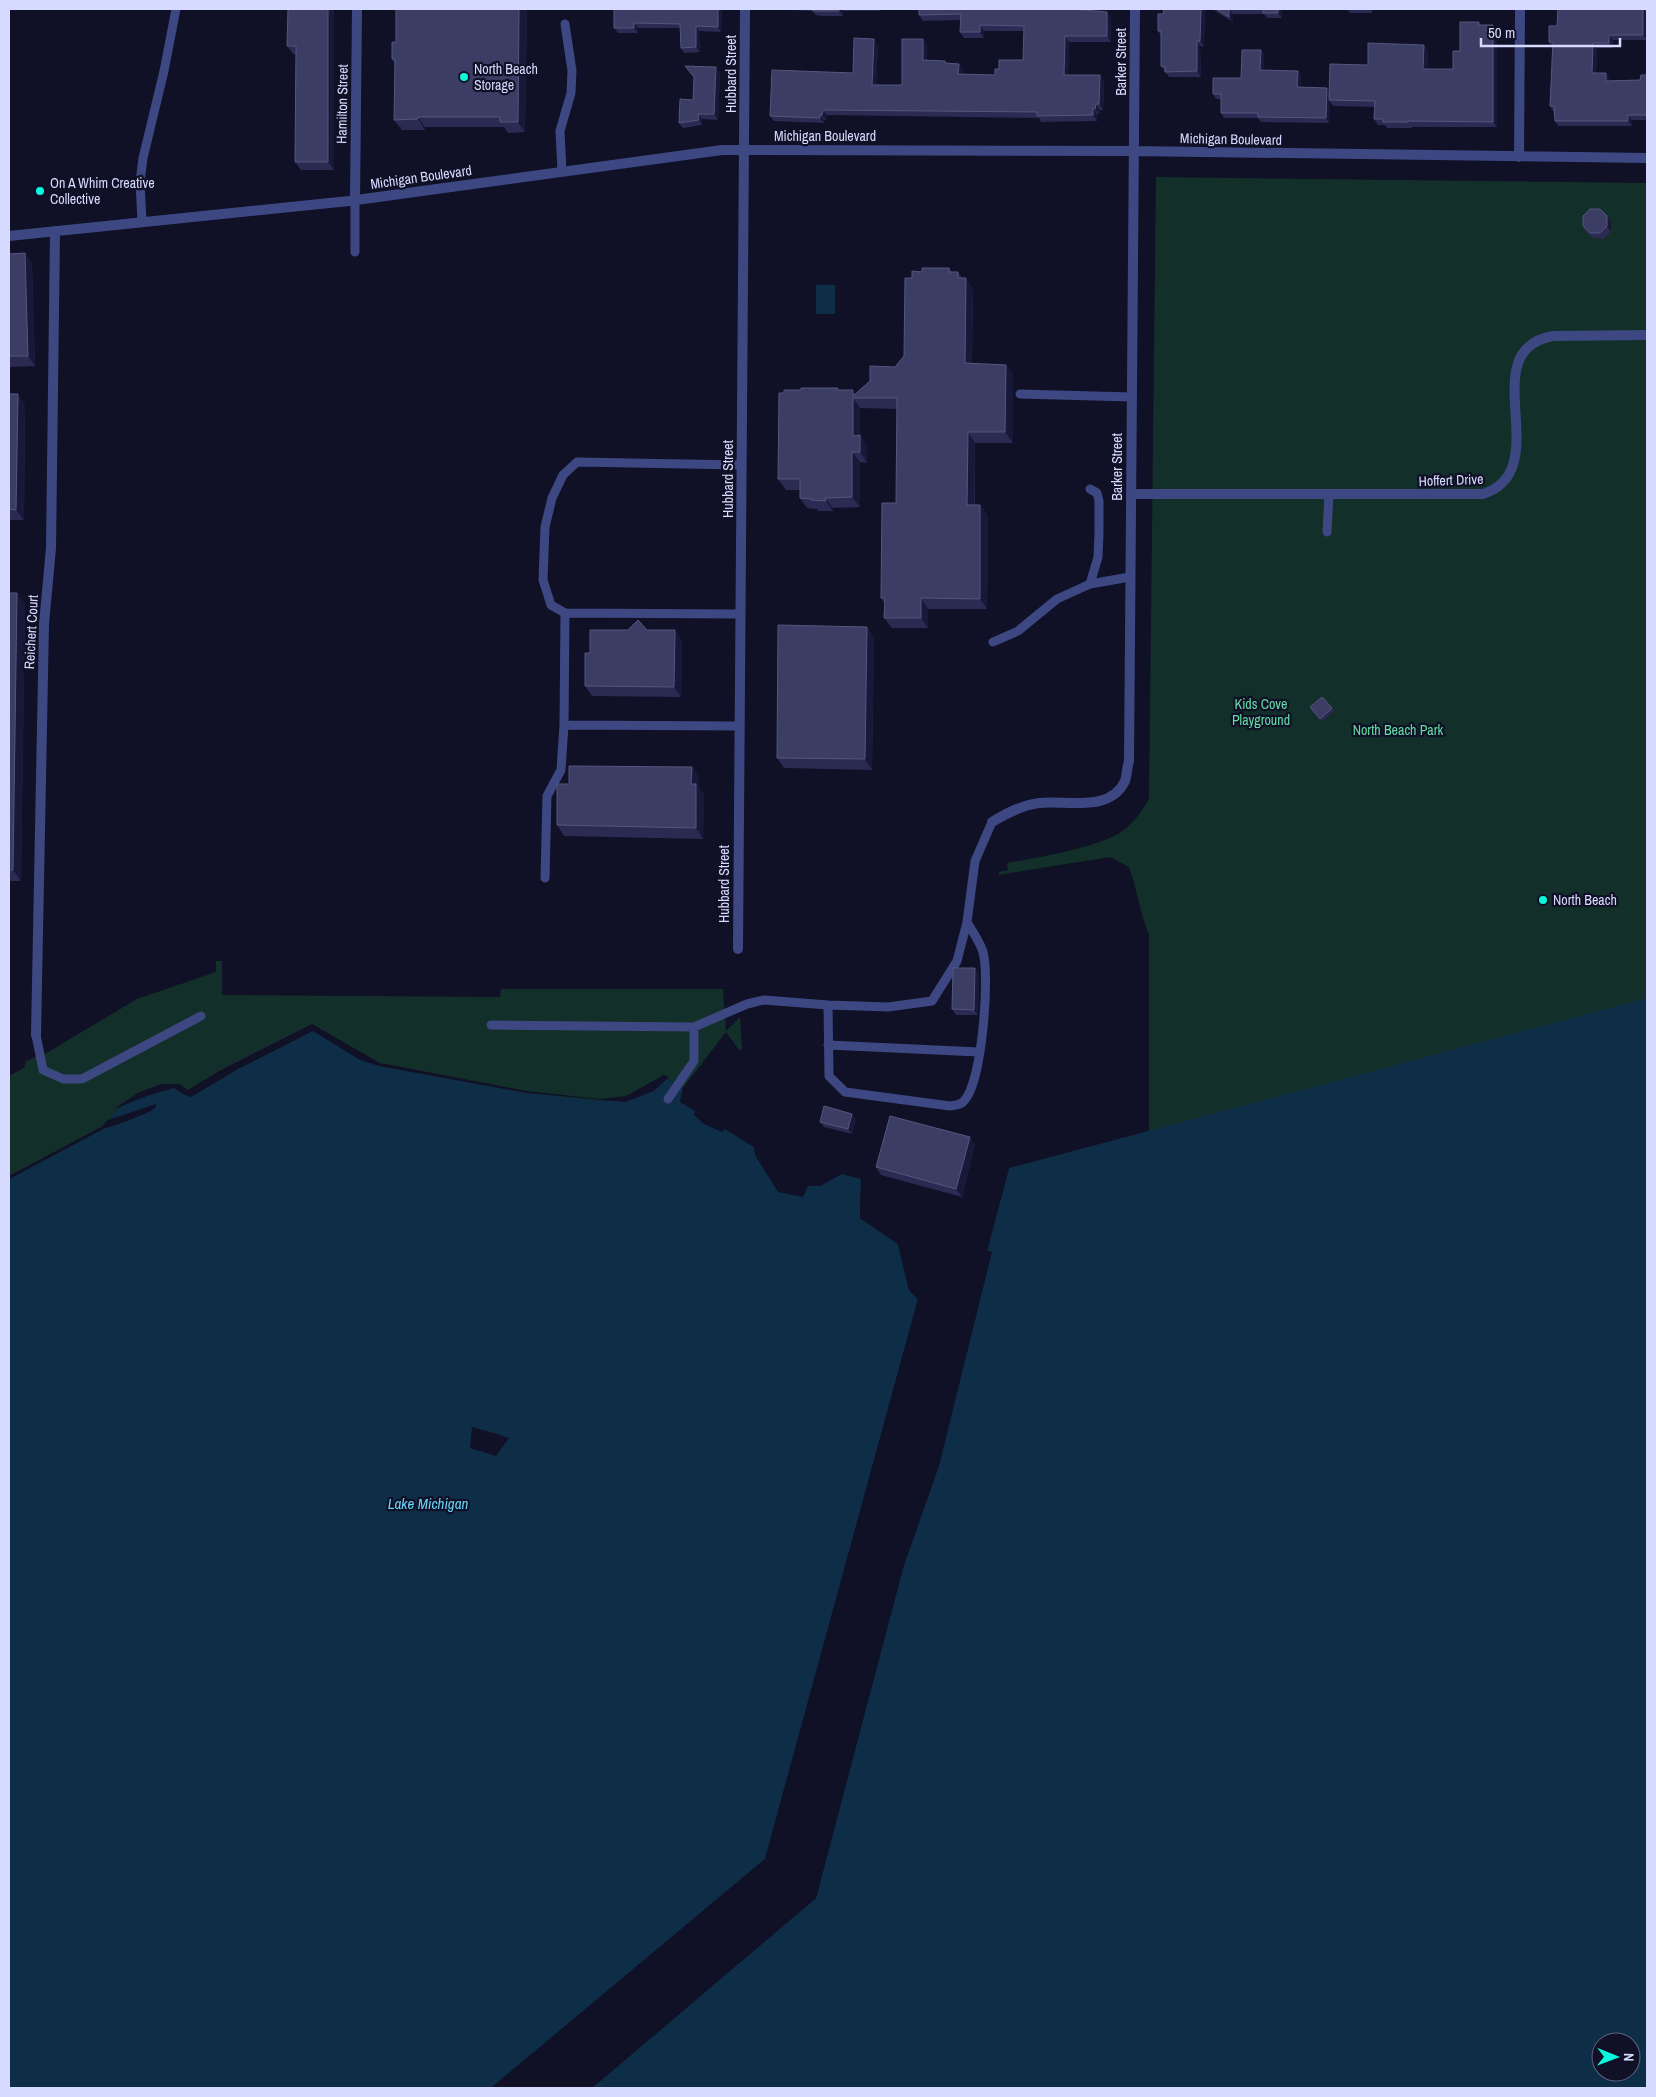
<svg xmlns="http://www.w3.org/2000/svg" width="1656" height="2097" font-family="'Archivo Narrow',sans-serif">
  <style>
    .green { fill: #132f29 }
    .water { fill: #0e2e47; fill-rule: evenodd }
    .pier { fill: #101126 }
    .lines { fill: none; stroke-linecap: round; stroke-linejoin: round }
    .lane { stroke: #3d4883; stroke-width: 9 }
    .street { stroke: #3d4883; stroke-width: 10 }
    .wall { fill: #2a2a53 }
    .shaded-wall { fill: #181839 }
    .building { fill: #3c3d65; stroke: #54567d }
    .poi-dot { fill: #09f7dd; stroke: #101126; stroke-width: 2 }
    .labels { text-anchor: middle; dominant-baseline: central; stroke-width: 4.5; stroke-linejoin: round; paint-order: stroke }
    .street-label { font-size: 14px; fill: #d6dafe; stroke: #101126 }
    .poi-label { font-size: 14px; fill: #d6dafe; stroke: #101126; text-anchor: start }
    .park-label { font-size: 14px; fill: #64dca5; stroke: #101126 }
    .water-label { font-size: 15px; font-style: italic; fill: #68d4fa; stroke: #101126 }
  </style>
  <rect width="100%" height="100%" fill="#101126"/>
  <path class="green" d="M1156 177 1647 183V1017L1149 1153V935C1140 913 1137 889 1129 867L1110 857 998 875 999 872 1008 870 1007 863C1036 858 1093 848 1118 834 1132 826 1141 812 1149 799Z
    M216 961H222V995L500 997 501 989H723L726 1031 740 1017 742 1049 740 1051 726 1032 683 1088 665 1078 627 1099 600 1101 187 1093 139 1096 117 1109 103 1129 9 1179V1076L24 1068 26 1061 48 1052 137 999 216 972Z"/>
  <path class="water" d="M816 285H835V314H816Z
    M1647 998V2088H592L816 1898 1009 1168ZM1601 2042H1631V2072H1601Z
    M312 1026 379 1066 527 1093 600 1101 627 1099 665 1078 683 1088 680 1102 754 1147 755 1155 778 1192 803 1197 808 1186H820L842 1174 861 1179 860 1218 898 1244 909 1290 918 1299 765 1859 491 2088H9V1179L103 1129 117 1109 139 1096 161 1086 178 1087 188 1092Z"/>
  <path class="pier" d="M312 1024 380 1063 527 1091 600 1099 626 1096 664 1075 669 1077 654 1091 625 1102 527 1093 379 1066 360 1060 313 1031 238 1069 191 1097 181 1093 174 1088 147 1096 114 1109 138 1093 161 1084H179L188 1090 221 1070Z
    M683 1088H686L683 1101 697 1109 696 1112 725 1129 722 1132 704 1124 694 1115 695 1111 680 1102Z
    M156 1104V1107L151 1111 125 1122 103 1129 9 1179V1176L101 1127 108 1120Z
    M1006 1167 1009 1168 987 1250 992 1252 939 1466 900 1577 816 1898 592 2088H589L813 1897Z
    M863 1178 862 1216 900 1243 912 1289 921 1299 768 1860 495 2088H491L765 1859 918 1299 909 1290 898 1244 860 1218 861 1179Z
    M472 1427 497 1434 509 1438 496 1456 470 1448Z"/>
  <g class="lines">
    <path class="lane" d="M562 172 560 131 571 93 572 71 565 24
      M355 200V252
      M142 222 140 182 143 158 164 71 176 9
      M1020 394 1132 397
      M1327 532 1329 494
      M1090 584 1098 557 1099 533V501L1097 493 1090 489
      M740 614 565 613 551 605 543 580 545 527 552 498 563 475 577 462 741 465
      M993 642 1018 631 1057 599 1090 584 1130 577
      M564 725 739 726
      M545 878 547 796 561 770 564 725 565 613
      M828 1005 829 1076 845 1092 950 1106C955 1105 961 1105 964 1101 982 1083 990 977 983 952 980 942 972 931 967 922
      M491 1025 694 1027 747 1004 764 1000 828 1005 888 1007 932 1001 957 961 967 922 975 861 992 822
      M36 1035 43 1070 63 1079H82L201 1016
      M828 1045 979 1052
      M668 1099 694 1061V1027"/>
    <path class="street" d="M1519 157 1520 9
      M355 200 357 9
      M9 236 349 201 722 150 1134 151 1647 158
      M1131 494H1483C1558 470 1471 350 1553 336L1647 335
      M992 822C1007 813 1022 805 1039 803 1067 800 1110 813 1125 781 1127 775 1127 767 1129 761L1135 9
      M738 949 745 9
      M36 1035 44 624 51 548 55 231"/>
  </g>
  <path class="wall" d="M288 9H334V170H301L295 162 296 54H293L287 46Z
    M396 9H527L525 132 508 133 504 127H425V130H402L394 120 395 64 392 59 396 42Z
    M614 9H721L722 10 721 32 699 31 700 52 684 53 681 48 680 28H638V33H618L614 28Z
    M789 9H880V11H843V16H820L816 15 812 11 790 10Z
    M919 9 1111 18V42H1069L1068 75H1100L1104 81 1103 110H1100L1099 114H1097V121L1041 122 1039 118 827 115 826 121 824 120V123L774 121 770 116 853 73 878 45 876 85H902L923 39 927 45V60L947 63 959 64 963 69 962 74 995 75 999 69 1023 60 1024 31H984V38H964L960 32 961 20 923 21 919 15Z
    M1164 9H1205L1204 46H1200L1201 77H1169L1161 66V35L1158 31 1163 14Z
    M1212 9H1282V18H1267L1264 14H1233V22Z
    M1347 9H1372V13H1350Z
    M1558 9H1647V40H1613V48H1597L1596 73H1606L1609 78V81L1640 80 1647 75V120H1632V126H1558L1555 121 1554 112 1550 106 1552 48 1549 42 1557 26Z
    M1481 25H1493L1497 31V127H1412V128H1387L1385 125H1378L1374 119V107L1333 106 1330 102 1329 123 1261 122 1258 118H1224L1221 113V99H1216L1213 94 1241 78 1261 50 1264 55V70L1301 76V87L1327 88 1329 90 1368 65 1428 50 1427 69H1453L1460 51Z
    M685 66 720 72 718 120 702 119V125L683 128 679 123 693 100 694 78Z
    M1607 216 1611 222V232L1603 239 1593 238 1586 232 1583 226Z
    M25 253 32 264 35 366 9 367V254Z
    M949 268 952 272H958L962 278 973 288 972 364 1006 365 1013 375V443H975V505H980L988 516 987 609H928V628H892L884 618V603L881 598 896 503 897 409 860 408V436L867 446V463L860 462V507L833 508V511H818L817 509 807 508 800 498V490H786L778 479 784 393 801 390H839L856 394 895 367 904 356 912 278 922 272Z
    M9 394 25 404 24 520H9Z
    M9 593 25 604 21 881H9Z
    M647 630 682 641 681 697 592 696 585 686 590 653Z
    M874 637 872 770 784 768 777 758Z
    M1310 707 1332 708 1334 711 1322 722Z
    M692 767 699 778V788L704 795 703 839 564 836 557 825 569 784Z
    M979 973 978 1015H956L952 1009Z
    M852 1114 856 1119 852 1134 824 1127 820 1122Z
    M970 1137 975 1145 962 1197 881 1175 876 1167Z"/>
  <path class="shaded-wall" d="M328 9H334V170L328 162Z
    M519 9H527L525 132 518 122Z
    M718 9H721L722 10 721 32 718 27Z
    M839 9H841L843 11V16L839 11Z
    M1201 9H1205L1204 46 1200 41Z
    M1229 9 1233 14V22L1229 17Z
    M1278 9H1282V18L1278 13Z
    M1643 9 1647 13V40L1643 35Z
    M1107 12 1111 18V42L1107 36Z
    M634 23 638 28V33L634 28Z
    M980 25 984 31V38L980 32Z
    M1493 25 1497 31V127L1493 122Z
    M696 26 699 31 700 52 696 47Z
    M1609 35 1613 40V48L1609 43Z
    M1065 36 1069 42 1068 80 1064 75Z
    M874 39 878 45 876 90 872 85Z
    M923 39 927 45V66L923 60Z
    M1197 41 1200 46 1201 77 1197 71Z
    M1593 43 1597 48 1596 78 1592 73Z
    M1424 45 1428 50 1427 75 1423 69Z
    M1261 50 1264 55V75L1260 70Z
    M959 64 963 69 962 79 958 74Z
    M716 67 720 72 718 120 714 114Z
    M1298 71 1301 76V92L1297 87Z
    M1606 73 1609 78V86L1606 81Z
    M1100 75 1104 81 1103 110 1099 104Z
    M1327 88 1331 93 1329 100 1330 102 1329 123 1326 118Z
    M1096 104 1100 110 1099 114 1095 109Z
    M1093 108 1097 114V121L1093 115Z
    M823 110 827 115 826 121 822 115Z
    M698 114 702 119V125L699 120Z
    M820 115 824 120V123L820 118Z
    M1628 115 1632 120V126L1628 121Z
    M418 117 425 127V130L418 119Z
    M1607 216 1611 222V232L1607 226Z
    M25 253 32 264 35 366 28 356Z
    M966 278 973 288 972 374 965 363Z
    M1006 365 1013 375V443L1005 432Z
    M18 394 25 404 24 520 16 510Z
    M853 398 860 408V436L867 446V463L860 452 853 436Z
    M968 432 975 443 974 516 967 505Z
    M852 452 860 462V507L852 497Z
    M825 498 833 508V511L826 501Z
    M980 505 988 516 987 609 980 599Z
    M17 593 25 604 21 881 13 870Z
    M921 598 928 609V628L921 618Z
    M867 627 874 637 872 770 865 759Z
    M675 630 682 641 681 697 674 687Z
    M692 767 699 778V788L704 795 703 839 696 828 691 784Z
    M975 968 979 973 978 1015 974 1010Z
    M852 1114 856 1119 852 1134 848 1129Z
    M970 1137 975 1145 962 1197 956 1189Z"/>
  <path class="building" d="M288 9H328V162H295L296 46H287Z
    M396 9H519L518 122H500V117H418V119L394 120 395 59H392V42H396Z
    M614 9H718V27L696 26V47L681 48 680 24 634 23V28H614Z
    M812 9H839V11H816L812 10Z
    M919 9H1073L1107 12V36H1065L1064 75H1100L1099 104H1096L1095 109 1093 108V115L1037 116V112L823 110 822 115H820V118L770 116 772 70 853 73 854 38 874 39 872 85H902V39H923V60L945 61V63L959 64 958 74 995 75V69H999V60H1023L1024 26 980 25V32H960L961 14 919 15Z
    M1164 9H1201L1200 41H1197V71L1165 72V67L1161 66V31H1158V14H1163Z
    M1216 9H1229V17Z
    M1255 9H1278V13H1263V9Z
    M1558 9H1643V35H1609V43H1593L1592 73H1606V81L1640 80 1641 75H1647V115H1628V121H1555L1554 106H1550L1553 42H1549V26H1557Z
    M1460 22H1479V25H1493V122L1408 121V122H1383V119H1374L1375 101 1329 100 1330 64 1368 65V43L1424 45 1423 69H1453V51H1460Z
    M1242 50H1261L1260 70 1298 71 1297 87 1327 88 1326 118 1258 117V113H1221V94H1213V78H1241Z
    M685 66 716 67 714 114H698L699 120 679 123 680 99 693 100 694 77Z
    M1590 209H1600L1607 216V226L1600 233H1590L1583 226V216Z
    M25 253 28 356H9V254Z
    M922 268H949V272H958V278H966L965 363 1006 365 1005 432H968L967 505H980V599L921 598V618H884L885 598H881L882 503H896L897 398H853V436L860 435V452H852V497L825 498 826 501 811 500V499L800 498V479H778L779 393H784V390H801V388H838L837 390H853V396L870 381V366L895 367 904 356 905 278H912V271L922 272Z
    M9 394H18L16 510 9 509Z
    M9 593H17L13 870H9Z
    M638 620 647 630H675L674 687 585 686V653H590V630H628Z
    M778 625 867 627 865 759 777 758Z
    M1322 697 1332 708 1320 719 1310 707Z
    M569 766 692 767 691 784H696V828L557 825V784H569Z
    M953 968H975L974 1010 952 1009Z
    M824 1106 852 1114 848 1129 820 1122Z
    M890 1116 970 1137 956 1189 876 1167Z"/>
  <g class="poi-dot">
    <circle cx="464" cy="77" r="5"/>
    <circle cx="40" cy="191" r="5"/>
    <circle cx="1543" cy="900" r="5"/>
  </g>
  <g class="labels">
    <g class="street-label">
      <text transform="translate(1121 62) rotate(-90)">Barker Street</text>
      <text transform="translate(731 74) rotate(-90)">Hubbard Street</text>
      <text transform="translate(342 104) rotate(-89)">Hamilton Street</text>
      <text x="825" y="136">Michigan Boulevard</text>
      <text transform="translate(1231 139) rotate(1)">Michigan Boulevard</text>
      <text transform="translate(421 177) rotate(-8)">Michigan Boulevard</text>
      <text transform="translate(1117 467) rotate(-90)">Barker Street</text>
      <text transform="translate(728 479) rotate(-90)">Hubbard Street</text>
      <text transform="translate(1451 480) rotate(-2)">Hoffert Drive</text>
      <text transform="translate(31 632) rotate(-87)">Reichert Court</text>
      <text transform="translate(724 884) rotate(-90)">Hubbard Street</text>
    </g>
    <g class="poi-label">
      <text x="474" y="69">North Beach<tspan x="474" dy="16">Storage</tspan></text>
      <text x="50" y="183">On A Whim Creative<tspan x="50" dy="16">Collective</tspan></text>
      <text x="1553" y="900">North Beach</text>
    </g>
    <g class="park-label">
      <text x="1261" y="704">Kids Cove<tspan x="1261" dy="16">Playground</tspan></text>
      <text x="1398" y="730">North Beach Park</text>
    </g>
    <g class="water-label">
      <text x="428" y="1503">Lake Michigan</text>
    </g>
  </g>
  <rect width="1656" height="2097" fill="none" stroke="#d6dafe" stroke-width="20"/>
  <g transform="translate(1616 2057) rotate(91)"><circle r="24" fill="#101126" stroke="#5f617c"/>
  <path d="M0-4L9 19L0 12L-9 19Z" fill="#09f7dd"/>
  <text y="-8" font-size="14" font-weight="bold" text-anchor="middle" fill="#d6dafe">N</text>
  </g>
  <path d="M1481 38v8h139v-8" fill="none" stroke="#d6dafe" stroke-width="2.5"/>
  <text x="1488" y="38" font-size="15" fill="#d6dafe" stroke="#101126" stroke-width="4" paint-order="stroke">50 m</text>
</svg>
